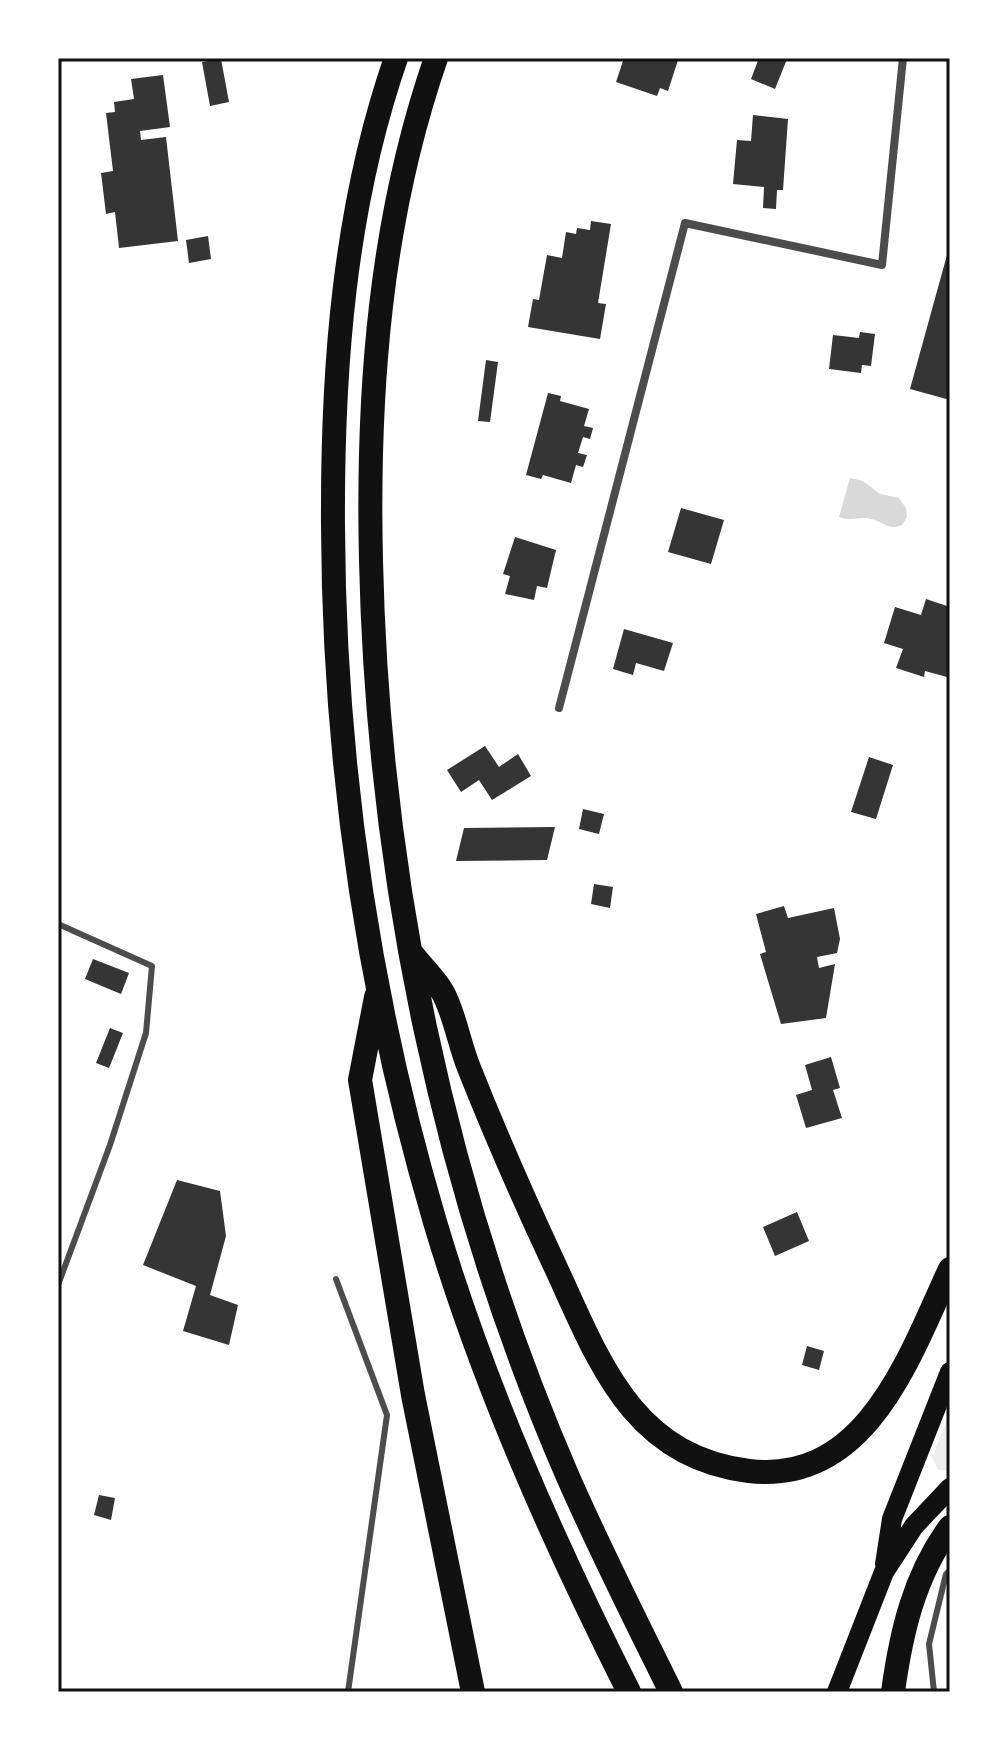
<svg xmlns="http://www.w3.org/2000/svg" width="1008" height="1750" font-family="'Space Grotesk',sans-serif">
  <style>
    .green { fill: #eee }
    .water { fill: #d9d9d9 }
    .building { fill: #353535 }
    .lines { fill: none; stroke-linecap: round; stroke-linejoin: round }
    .service { stroke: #4c4c4c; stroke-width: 6 }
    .minor { stroke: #4c4c4c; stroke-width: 8 }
    .primary { stroke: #111; stroke-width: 20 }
    .motorway { stroke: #111; stroke-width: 24 }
    .neatline { fill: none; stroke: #111; stroke-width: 3 }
  </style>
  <rect width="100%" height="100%" fill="#fff"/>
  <path class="green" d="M950 1412V1470H938L932 1457Z"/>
  <path class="water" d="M850 478 863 481 880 494 899 498 906 508 907 517 902 525C887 531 885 522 871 519 860 516 851 522 839 517Z"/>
  <path class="building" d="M624 58 678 60 668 91 660 88 657 96 616 82Z
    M759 58 787 59 775 89 751 79Z
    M221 59 229 102 210 106 202 62Z
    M163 75 170 127 140 131 141 140 166 137 178 241 119 248 115 212 106 214 101 173 113 171 106 113 115 112 114 102 134 99 131 79Z
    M753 115 788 119 783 190H777L776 209 763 208 764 187 733 184 737 140 751 141Z
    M591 221 611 224 598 303 606 304 600 339 528 327 533 299 539 300 547 255 562 258 566 232 576 234 577 228 590 230Z
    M208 236 211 259 189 263 186 240Z
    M947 255 950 256V400L910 389Z
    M860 332 875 334 871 366 862 365 861 373 829 369 833 335 859 338Z
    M486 360 498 362 490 422 478 421Z
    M548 393 561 396 560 401 589 409 584 426 593 428 590 439 583 437 578 453 587 455 583 467 576 465 571 483 543 475 541 479 526 475Z
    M681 508 724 520 711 564 668 552Z
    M515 537 556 550 547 588 537 586 534 600 505 594 510 576 503 574Z
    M926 599 950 607V667L947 677 925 671 924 677 896 668 903 649 884 643 895 607 921 615Z
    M624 629 673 643 664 671 636 663 633 675 613 669Z
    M485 746 499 767 518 754 531 776 492 800 479 780 461 792 447 770Z
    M869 757 893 765 876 819 851 812Z
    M583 809 604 814 599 834 579 829Z
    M555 827 547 860 456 861 464 828Z
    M594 884 613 887 610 908 591 904Z
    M784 906 788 918 834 908 840 939 837 953 817 957 819 968 835 964 826 1018 781 1024 760 954 766 952 756 914Z
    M93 959 129 973 121 994 85 979Z
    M110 1028 123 1033 109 1068 96 1063Z
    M831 1057 840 1088 833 1090 842 1118 806 1128 796 1095 812 1090 805 1065Z
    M177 1180 220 1191 226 1236 210 1295 238 1305 229 1345 183 1331 196 1286 143 1265Z
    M797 1212 809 1241 775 1256 763 1227Z
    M807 1346 824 1351 819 1370 802 1365Z
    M99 1495 115 1498 111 1520 94 1515Z"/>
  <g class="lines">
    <path class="service" d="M58 924 152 966 146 1033 110 1145 58 1285
      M336 1279 387 1415 348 1692
      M934 1692 929 1644 946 1574 950 1570"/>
    <path class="minor" d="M559 708 685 223 882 265 903 58"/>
    <path class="primary" d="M885 1564 892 1519 950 1372
      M837 1692 884 1572 914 1526 950 1488"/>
    <path class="motorway" d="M396 58C344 208 332 369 333 527 334 762 368 996 435 1222 483 1384 553 1541 629 1692
      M436 58C380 220 367 390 371 561 378 874 443 1189 568 1477 600 1550 636 1621 671 1692
      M414 956C424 969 440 984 446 999 456 1021 460 1046 469 1068 496 1136 525 1202 556 1268 599 1361 632 1457 749 1471 867 1485 910 1355 950 1269
      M376 997 360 1080 413 1395 473 1692
      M893 1692C901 1633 914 1576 950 1527"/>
  </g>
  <rect width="1008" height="1750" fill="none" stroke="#ffffff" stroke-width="120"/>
  <rect x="60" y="60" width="888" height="1630" class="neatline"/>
</svg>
